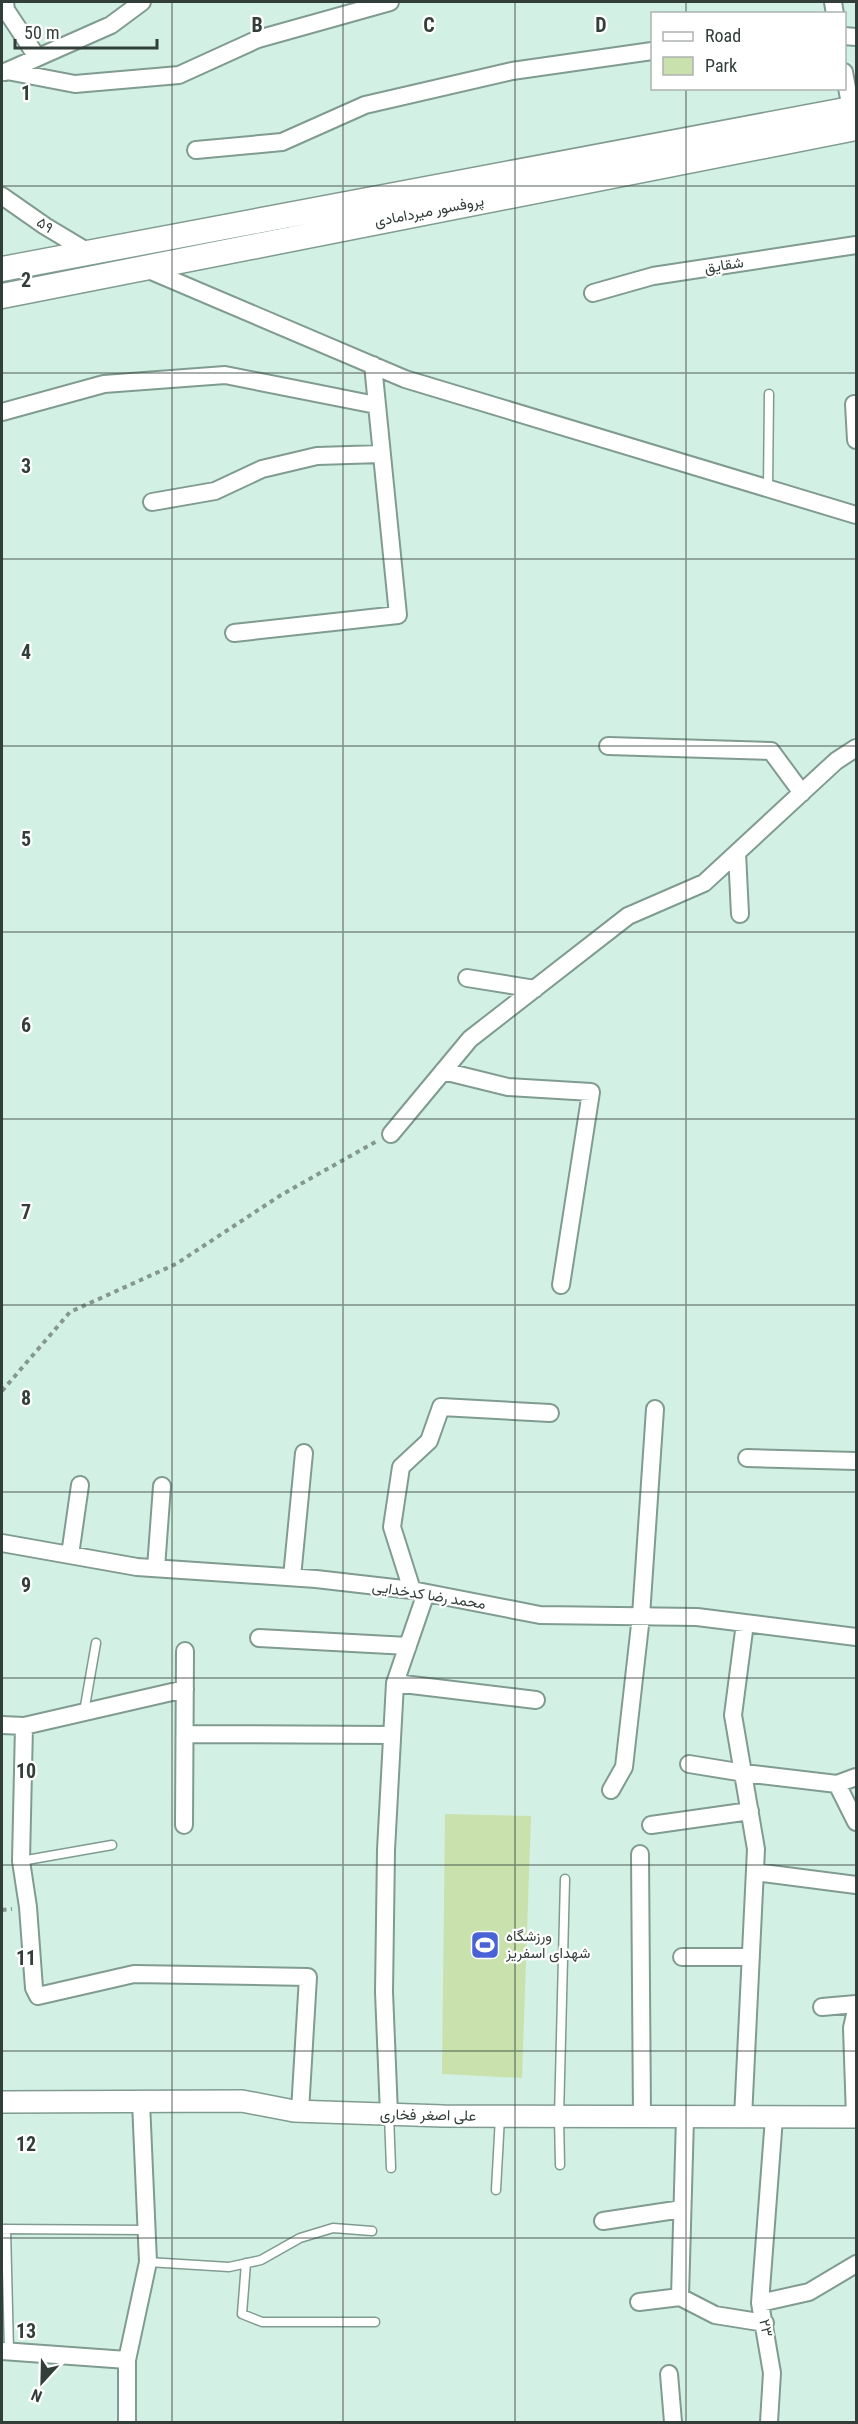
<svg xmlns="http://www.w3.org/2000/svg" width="858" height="2424" font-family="'Roboto Condensed',Vazirmatn,sans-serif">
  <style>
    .green { fill: #c9e1ad }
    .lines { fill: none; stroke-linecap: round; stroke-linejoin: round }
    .service-casing { stroke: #809b90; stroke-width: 11 }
    .minor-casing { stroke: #809b90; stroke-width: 20 }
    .tertiary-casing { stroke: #809b90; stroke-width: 24 }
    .secondary-casing { stroke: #809b90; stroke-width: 27 }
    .path { stroke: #83988f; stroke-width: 4; stroke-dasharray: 4.5 4.5; stroke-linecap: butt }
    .service { stroke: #fff; stroke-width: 8 }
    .minor { stroke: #fff; stroke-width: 16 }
    .tertiary { stroke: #fff; stroke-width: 21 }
    .secondary { stroke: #fff; stroke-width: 24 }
    .grid { fill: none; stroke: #323e39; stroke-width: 1.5; stroke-opacity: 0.55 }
    .labels { text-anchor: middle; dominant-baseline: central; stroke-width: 4.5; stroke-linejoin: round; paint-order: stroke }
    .street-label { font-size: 15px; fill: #323e39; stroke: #fff }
    .poi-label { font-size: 15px; fill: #323e39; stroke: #fff; text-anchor: start }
    .grid-label { font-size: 20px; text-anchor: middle; font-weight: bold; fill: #323e39; stroke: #fff; stroke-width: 4.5; stroke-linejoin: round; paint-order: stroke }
  </style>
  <rect width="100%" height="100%" fill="#d3f0e4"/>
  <path class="green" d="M445 1814 531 1816 522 2078 442 2074Z"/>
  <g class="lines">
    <g class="service-casing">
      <path id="service" d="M768 488 769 394
        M84 1712 96 1643
        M21 1861 112 1845
        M389 2115 391 2168
        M560 2165 559 2117 565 1879
        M496 2190 500 2117
        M2 2229 147 2230
        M6 2229 9 2351
        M148 2262 229 2267 261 2260 300 2238 333 2228 372 2231
        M246 2263 242 2314 262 2322H375"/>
    </g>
    <g class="minor-casing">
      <path id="minor" d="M5 2 6 10 37 57
        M833 2 835 14
        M844 36 856 37
        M7 71 75 84 179 75 258 39 390 2
        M5 72 111 25 142 2
        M844 72 851 109
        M196 150 282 142 365 105 512 71 652 51
        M2 196 45 226 90 253
        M144 268 405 379 856 515
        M593 293 653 276 856 245
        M854 404 856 440
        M2 412 104 384 225 375 376 405
        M152 502 215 491 262 469 317 456 381 454
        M234 633 398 615 373 365
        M608 746 771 751 802 793
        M737 853 740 914
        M467 978 535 989
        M443 1071 508 1087 591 1092 561 1285
        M391 1134 470 1039 628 916 704 883 836 761 856 748
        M747 1458 856 1461
        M2 1543 137 1567 316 1579 412 1590 540 1615 697 1617 856 1637
        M70 1555 80 1485
        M156 1568 162 1486
        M292 1577 304 1453
        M412 1590 392 1527 401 1467 429 1441 441 1407 550 1413
        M259 1638 408 1646
        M395 1683 536 1700
        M2 1725 24 1726 21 1861 28 1907 34 1988 38 1996 134 1974 308 1977 300 2111
        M24 1726 185 1689
        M185 1734 392 1735
        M689 1764 744 1773 837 1784 856 1777
        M837 1784 856 1822
        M611 1790 624 1767 641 1616 655 1409
        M184 1825 185 1651
        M651 1825 750 1811
        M640 1854 642 2117
        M755 1872 856 1885
        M682 1957H751
        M822 2007 856 2004
        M389 2114 384 1992 386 1850 395 1683 426 1593
        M855 2117 852 2028 856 2010
        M685 2118 680 2297 715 2315 765 2323
        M743 2118 756 1849 733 1715 745 1623
        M603 2221 682 2209
        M639 2302 680 2297
        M760 2303 774 2118
        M2 2351 127 2360
        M669 2374 673 2422
        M127 2422V2360L148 2262 141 2102
        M769 2422 772 2373 760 2303 809 2292 856 2264"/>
    </g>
    <g class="tertiary-casing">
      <path id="tertiary" d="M2 2102 242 2101 294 2111 443 2116 856 2117"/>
    </g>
    <g class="secondary-casing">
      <path id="secondary" d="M2 269 856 108
        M2 296 856 128"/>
    </g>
    <path class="path" d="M2 1391 70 1312 176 1264 281 1195 377 1141
      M2 1910 12 1909"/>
    <use href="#service" class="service"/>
    <use href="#minor" class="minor"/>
    <use href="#tertiary" class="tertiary"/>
    <use href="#secondary" class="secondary"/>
  </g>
  <path class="grid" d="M172 2V2422M343 2V2422M515 2V2422M686 2V14M686 88V2422M2 186H856M2 373H856M2 559H856M2 746H856M2 932H856M2 1119H856M2 1305H856M2 1492H856M2 1678H856M2 1865H856M2 2051H856M2 2238H856"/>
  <defs>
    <g id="stadium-square" transform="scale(1.5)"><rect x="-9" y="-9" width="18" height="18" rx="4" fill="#4962d6" stroke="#fff"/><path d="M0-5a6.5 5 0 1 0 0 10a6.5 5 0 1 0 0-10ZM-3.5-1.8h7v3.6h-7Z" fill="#fff"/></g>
  </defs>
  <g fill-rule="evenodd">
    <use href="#stadium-square" x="485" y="1945"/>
  </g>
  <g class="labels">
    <g class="street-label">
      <text transform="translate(429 211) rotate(-11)">پروفسور میردامادی</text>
      <text transform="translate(45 225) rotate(33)">۵۹</text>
      <text transform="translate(724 265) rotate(-9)">شقایق</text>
      <text transform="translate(429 1595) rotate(9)">محمد رضا کدخدایی</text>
      <text transform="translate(428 2115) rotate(1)">علی اصغر فخاری</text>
      <text transform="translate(766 2328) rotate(78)">۲۳</text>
    </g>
    <g class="poi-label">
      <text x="506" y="1936">ورزشگاه<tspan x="506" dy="17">شهدای اسفریز</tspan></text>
    </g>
  </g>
  <g class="grid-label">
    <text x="257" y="32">B</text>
    <text x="429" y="32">C</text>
    <text x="601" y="32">D</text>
    <text x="26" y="100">1</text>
    <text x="26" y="287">2</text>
    <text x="26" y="473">3</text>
    <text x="26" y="659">4</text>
    <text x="26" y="846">5</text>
    <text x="26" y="1032">6</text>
    <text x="26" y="1219">7</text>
    <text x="26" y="1405">8</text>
    <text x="26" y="1592">9</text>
    <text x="26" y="1778">10</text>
    <text x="26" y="1965">11</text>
    <text x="26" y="2151">12</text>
    <text x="26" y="2338">13</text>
  </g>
  <rect width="858" height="2424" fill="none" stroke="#323e39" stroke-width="6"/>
  <rect x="651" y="12" width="195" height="78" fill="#ffffff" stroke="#adb2b0" stroke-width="1.5"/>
  <rect x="663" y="32" width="30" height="9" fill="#ffffff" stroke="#adb2b0" stroke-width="1.5"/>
  <text x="705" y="42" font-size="18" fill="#323e39">Road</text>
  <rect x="663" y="57" width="30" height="18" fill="#c9e1ad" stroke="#adb2b0" stroke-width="1.5"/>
  <text x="705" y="72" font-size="18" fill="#323e39">Park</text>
  <g transform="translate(42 2382) rotate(202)" stroke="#ffffff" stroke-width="4.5" paint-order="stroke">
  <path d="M0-4.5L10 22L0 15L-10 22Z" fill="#323e39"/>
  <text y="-9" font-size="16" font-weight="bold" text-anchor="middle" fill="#323e39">N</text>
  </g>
  <path d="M15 39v9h142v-9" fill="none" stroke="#323e39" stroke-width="3"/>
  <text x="24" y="39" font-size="18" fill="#323e39" stroke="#ffffff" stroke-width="4.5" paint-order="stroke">50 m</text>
</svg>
